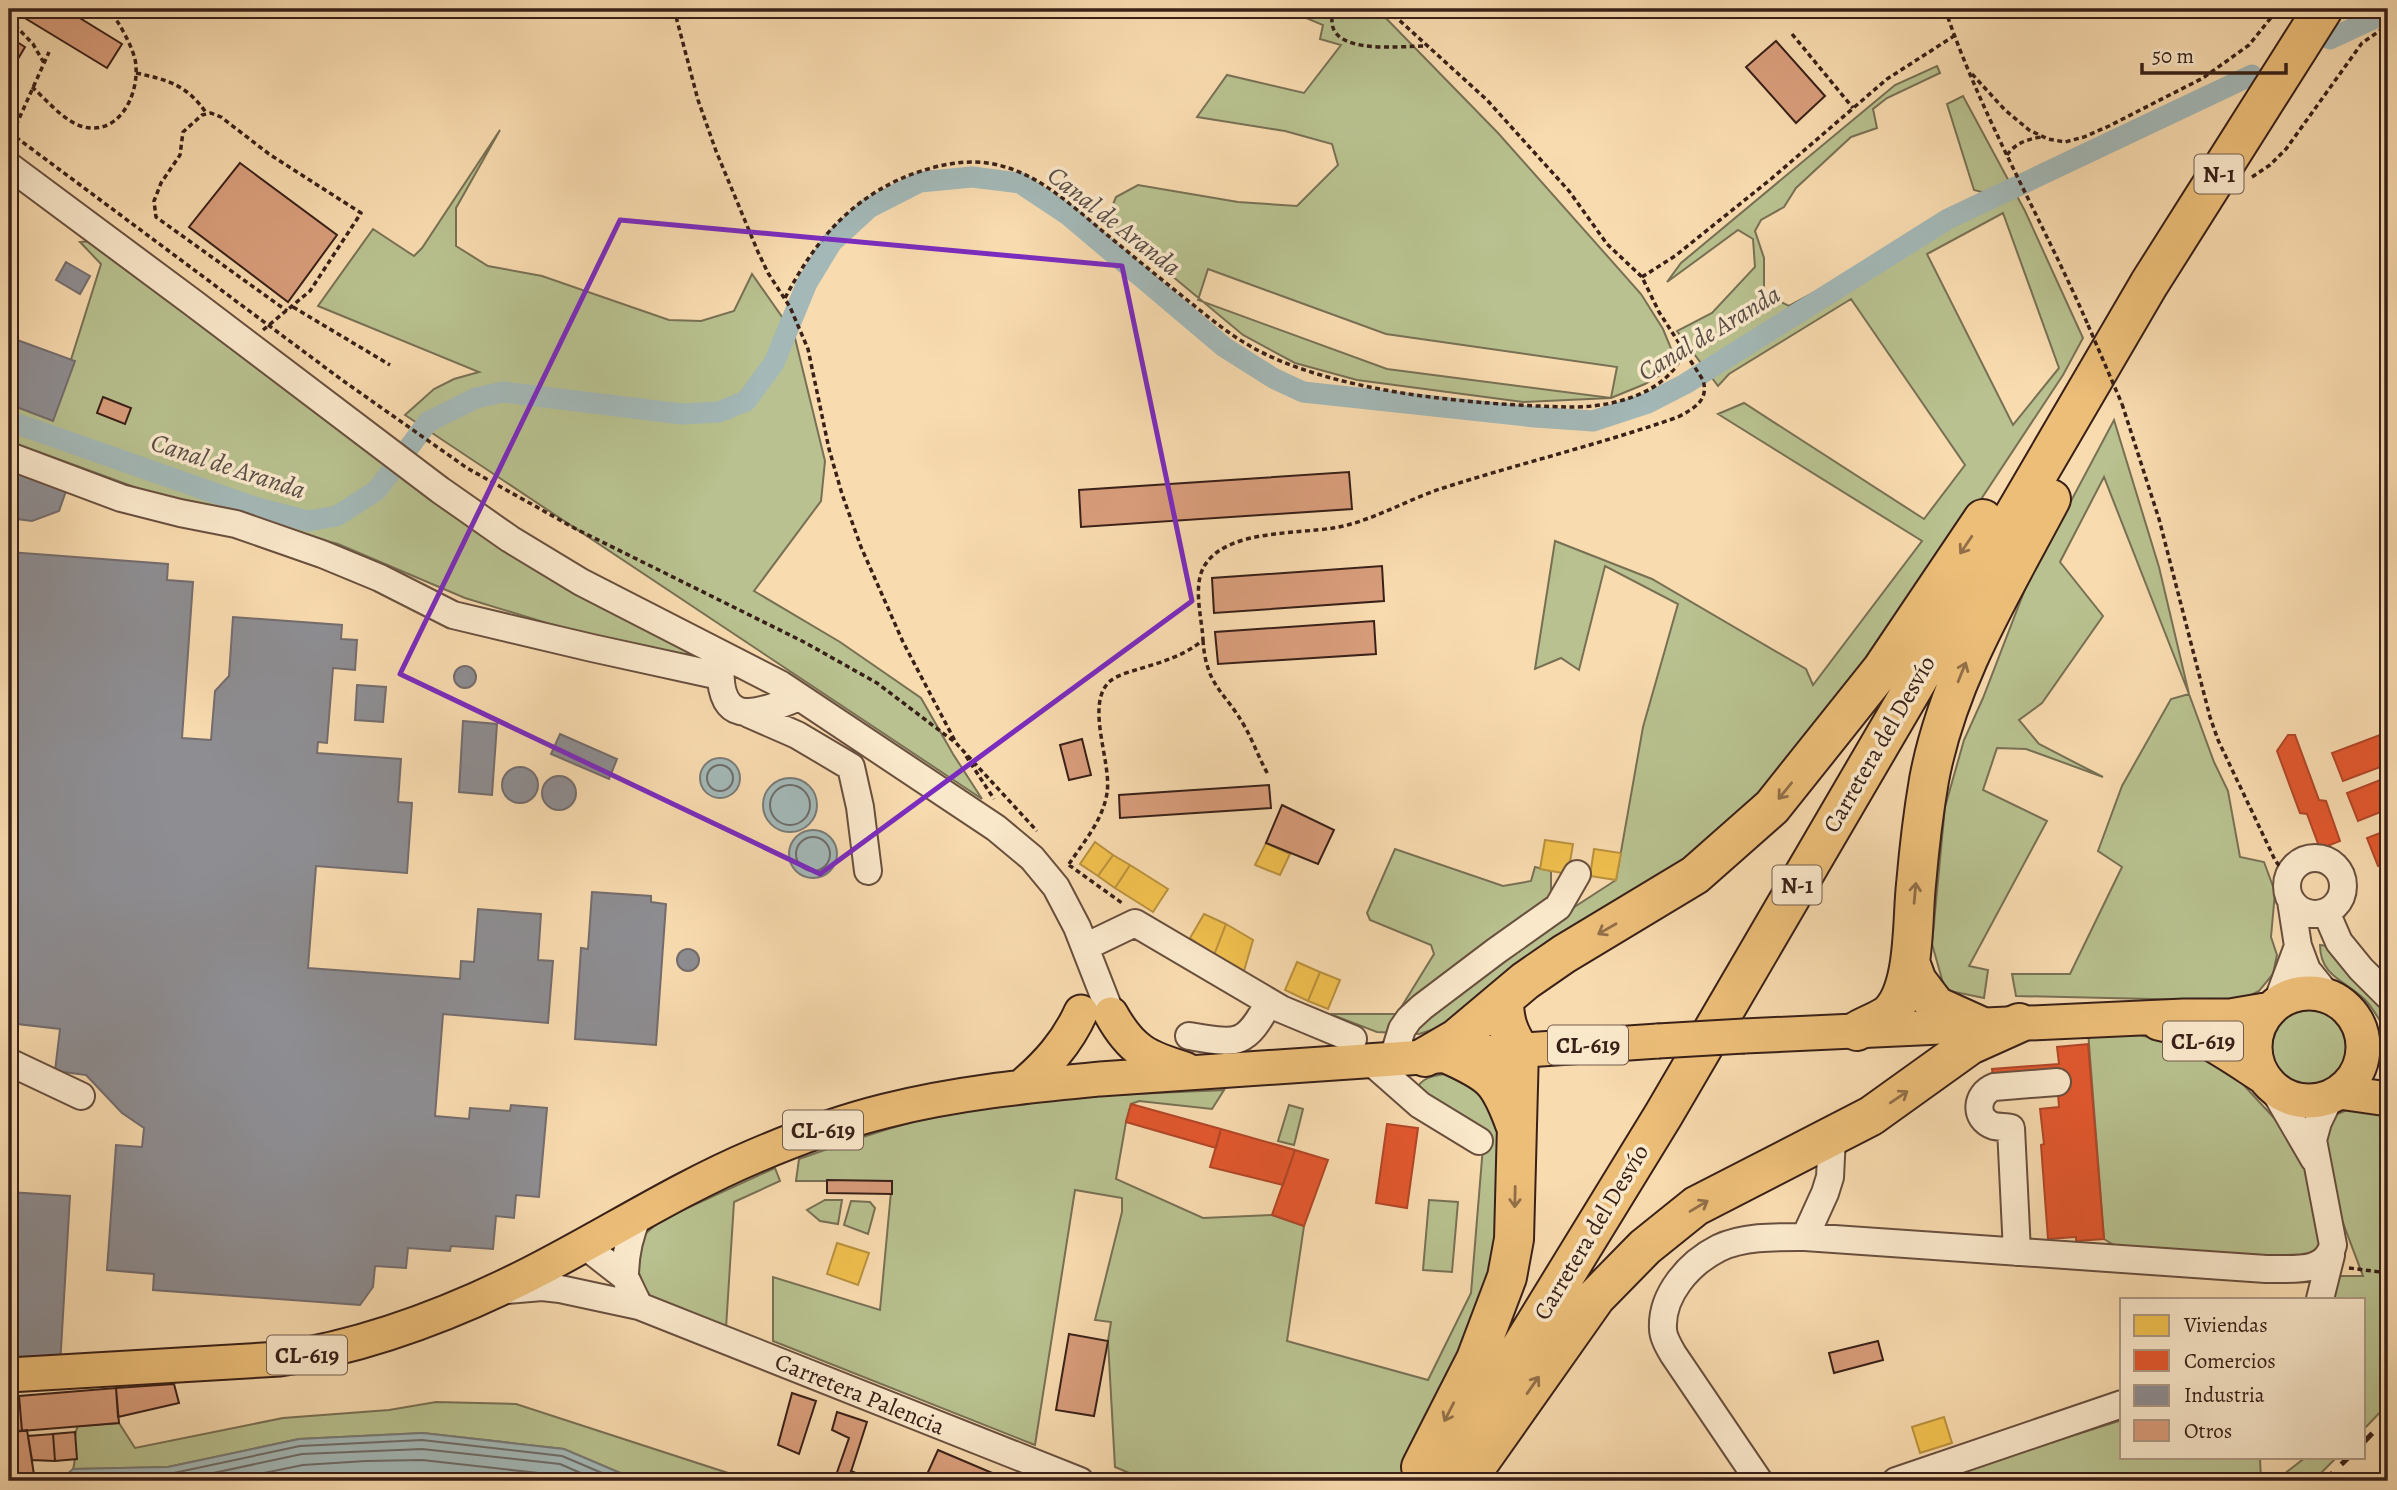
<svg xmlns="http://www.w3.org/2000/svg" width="2397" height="1490" font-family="Alegreya,serif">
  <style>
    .green { fill: #b8c18f; stroke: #787054; stroke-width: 2; fill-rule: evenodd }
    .water { fill: #a3b8b7; stroke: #797b77; stroke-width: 2 }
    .homes { fill: #f2c14e; stroke: #ba913e; stroke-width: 2 }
    .shops { fill: #e4572e; stroke: #b14627; stroke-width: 2 }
    .industry { fill: #8d8d92; stroke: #746c6d; stroke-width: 2 }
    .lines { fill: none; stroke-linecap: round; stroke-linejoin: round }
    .shore { stroke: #6e6c68; stroke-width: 2 }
    .canal { stroke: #a3b8b7; stroke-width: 21 }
    .building { fill: #d99d7b; stroke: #392018; stroke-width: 2 }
    .minor-casing { stroke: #694f3e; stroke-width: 30 }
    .major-casing { stroke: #392018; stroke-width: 37 }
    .highway-casing { stroke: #392018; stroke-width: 42 }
    .path { stroke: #392018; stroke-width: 3.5; stroke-dasharray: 5 3.5; stroke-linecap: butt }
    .minor { stroke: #fae8cb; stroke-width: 26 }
    .major { stroke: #ecbe78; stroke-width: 33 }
    .highway { stroke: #ecbe78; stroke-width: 38 }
    .rail { stroke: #392018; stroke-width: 5; stroke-dasharray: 12 12; stroke-linecap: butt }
    .major-bridge-casing { stroke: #392018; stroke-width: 37; stroke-linecap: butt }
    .path-bridge { stroke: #392018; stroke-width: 3.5; stroke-dasharray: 5 3.5; stroke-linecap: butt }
    .major-bridge { stroke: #ecbe78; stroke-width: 33 }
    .oneway { stroke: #926f48 }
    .marked { fill: none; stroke: #7b2cbf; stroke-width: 5; stroke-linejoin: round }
    .labels { text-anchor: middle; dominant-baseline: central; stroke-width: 7; stroke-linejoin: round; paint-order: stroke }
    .shield { fill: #fae8cb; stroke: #735c4e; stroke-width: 2 }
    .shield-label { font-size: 23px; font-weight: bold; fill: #392018 }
    .street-label { font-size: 24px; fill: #392018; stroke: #fae8cb }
    .water-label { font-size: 26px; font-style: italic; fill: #594e48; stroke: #fae8cb }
  </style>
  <rect width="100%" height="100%" fill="#f8dbaf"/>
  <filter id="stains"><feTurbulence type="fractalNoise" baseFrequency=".00286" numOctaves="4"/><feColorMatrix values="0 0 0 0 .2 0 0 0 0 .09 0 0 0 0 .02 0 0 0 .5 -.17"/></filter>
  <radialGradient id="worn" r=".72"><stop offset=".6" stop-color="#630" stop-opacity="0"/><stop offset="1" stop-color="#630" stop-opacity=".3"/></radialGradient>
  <path class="green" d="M1285 9H1377L1498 133 1641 294 1663 329 1675 358 1665 372 1645 384 1611 398 1523 402 1357 380 1295 363 1243 335 1106 221 1116 197 1138 185 1238 202 1297 206 1338 165 1332 144 1285 131 1197 117 1227 75 1304 93 1341 45 1320 39 1323 25ZM1208 269 1386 334 1617 367 1611 398 1387 369 1198 300Z
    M1937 66 1940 73 1887 98 1873 109 1877 128 1851 137 1796 188 1784 207 1761 220 1755 231 1764 258V294L1789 306 1833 282 1916 229 1993 195 1974 190 1947 104 1963 96 2025 211 2083 338 2063 375 1931 575 1789 766 1704 846 1463 1020 1419 1034 1377 1032 1330 1014H1397L1434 954 1431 945 1370 920 1367 913 1395 849 1503 886 1531 881 1535 867 1551 871V902L1565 913 1616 880 1643 727 1678 604 1605 566 1579 670 1561 658 1535 669 1555 541 1652 579 1806 669 1813 685 1922 541 1718 414 1744 403 1924 519 1965 465 1851 299 1729 374 1718 386 1677 331 1712 313 1755 267 1753 239 1738 230 1667 282 1681 263 1895 85ZM2003 213 2059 368 2013 425 1927 254Z
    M500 130 456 208V246L488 266 542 276 669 320 701 321 734 311 752 274 794 334 825 461 821 501 754 591 840 642 921 698 953 754 982 799 405 415 434 389 454 379 479 372 318 306 373 229 414 256 422 248Z
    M91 241 702 655 660 653 563 628 465 598 338 544 164 498 9 441V404L52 420 101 264 80 242Z
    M2114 420 2159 567 2189 694 2214 762 2228 791 2240 857 2264 862 2275 892 2271 937 2277 955 2273 974 2259 991 2239 1001 2016 996 2012 974H2070L2122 867 2098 851 2122 786 2171 699 2189 694 2104 477 2060 562 2103 616 2042 703 2019 720 2039 744 2103 777 2026 749 1997 748 1983 790 2047 821 1969 966 1988 970 1984 998 1945 990 1932 944 1945 807 1964 740 1983 698 2027 584Z
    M2320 945 2360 950 2388 976V1035C2382 1024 2375 1011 2367 1002 2348 981 2320 978 2320 945Z
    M2271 1049a39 39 0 1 1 78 0a39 39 0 1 1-78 0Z
    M2088 1031 2129 1033 2183 1044 2240 1081 2275 1119 2305 1161 2322 1246 2317 1258 2117 1247 2104 1239Z
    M1445 1074 1463 1078 1479 1085 1502 1135V1239L1459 1364 1400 1481H1148L1115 1467 1108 1341 1111 1322 1095 1320 1122 1212V1198L1075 1190 1035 1445 773 1341V1277L880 1310 892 1181H796L799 1159C859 1138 920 1116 984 1107 1063 1095 1144 1094 1224 1090L1212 1109 1139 1101 1131 1104 1126 1122 1116 1179 1203 1218 1272 1215 1304 1226 1287 1341 1428 1380 1471 1293 1484 1134 1416 1089C1423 1077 1433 1076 1445 1074Z
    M1289 1105 1303 1109 1294 1145 1278 1141Z
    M2349 1109 2388 1112V1404L2364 1429V1299H2327L2333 1276H2363L2337 1207 2322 1131 2333 1116Z
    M775 1168 780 1181 734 1202 726 1328 654 1300 645 1289 639 1273 637 1260 639 1247 645 1234 661 1220Z
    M825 1200H842L838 1224 820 1221 807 1210Z
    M1429 1200 1458 1202 1452 1272 1423 1270Z
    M851 1201 870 1202 875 1208 868 1234 844 1225Z
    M436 1402 516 1404 728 1473 737 1481H639L564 1449 423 1433 299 1439 168 1467 73 1469C78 1455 71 1439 78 1426L119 1423 135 1448 283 1418 389 1410Z
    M2122 1420V1457H2260L2261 1481H1929Z
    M2306 1457H2337L2313 1481H2275Z"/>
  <path class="water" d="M700 778a20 20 0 1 1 40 0a20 20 0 1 1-40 0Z
    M763 805a27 27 0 1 1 54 0a27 27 0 1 1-54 0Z
    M789 854a24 24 0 1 1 48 0a24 24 0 1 1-48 0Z
    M423 1433 564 1449 639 1481H59L73 1469 168 1467 299 1439Z"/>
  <path class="homes" d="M1545 840 1573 844 1568 874 1540 869Z
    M1095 842 1113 855 1098 876 1080 864Z
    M1266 843 1290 854 1280 875 1255 865Z
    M1594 849 1621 853 1616 880 1590 876Z
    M1113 855 1130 865 1115 888 1098 876Z
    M1130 865 1168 889 1153 912 1115 888Z
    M1204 914 1226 924 1214 955 1190 938Z
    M1226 924 1253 940 1244 971 1214 955Z
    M1297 962 1320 972 1308 1001 1285 990Z
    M1320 972 1340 980 1328 1009 1308 1001Z
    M837 1243 869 1253 858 1285 827 1274Z
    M1944 1417 1952 1443 1920 1453 1912 1427Z"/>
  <path class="shops" d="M2388 732V764L2343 781 2332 753Z
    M2288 735H2295L2319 800 2326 801 2340 841 2320 849 2307 814 2300 813 2277 751Z
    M2388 777V809L2358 821 2347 793Z
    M2388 830V862L2378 866 2367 838Z
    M2088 1044 2104 1239 2076 1241V1237L2048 1239 2041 1145 2044 1144 2040 1109 2059 1107 2057 1082 1994 1087 1992 1069 2059 1064 2057 1047Z
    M1131 1104 1221 1129 1216 1148 1126 1122Z
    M1387 1124 1418 1128 1407 1208 1376 1203Z
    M1221 1129 1295 1150 1283 1185 1210 1167Z
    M1295 1150 1328 1160 1304 1226 1272 1215Z"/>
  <path class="industry" d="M66 262 90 276 80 294 56 280Z
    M9 337 75 361 53 421 9 404Z
    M9 470 66 491 59 511 32 521 9 518Z
    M9 552 168 564 167 580 193 582 182 738 211 740 215 691 229 676 233 617 342 625 341 639 357 640 355 670 333 668 327 743 318 742 317 753 401 759 398 802 412 803 407 873 316 866 308 968 460 979 461 961 474 962 478 909 541 914 538 960 553 961 548 1023 443 1014 435 1116 469 1119 470 1108 510 1111 511 1105 547 1108 539 1197 516 1195 514 1218 496 1216 493 1249 451 1246 450 1251 408 1248 406 1268 375 1266 373 1287 360 1305 153 1290 154 1274 107 1270 116 1145 142 1147 144 1128 122 1113 86 1075 55 1071 60 1029 9 1023Z
    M454 677a11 11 0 1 1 22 0a11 11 0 1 1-22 0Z
    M357 685 386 687 383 722 355 720Z
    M463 721 497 724 492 795 459 792Z
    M560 734 617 759 609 779 551 754Z
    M502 785a18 18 0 1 1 36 0a18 18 0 1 1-36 0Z
    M542 793a17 17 0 1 1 34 0a17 17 0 1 1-34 0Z
    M592 892 651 896V902L666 904 656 1045 575 1039 581 948 588 949Z
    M677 960a11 11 0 1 1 22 0a11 11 0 1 1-22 0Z
    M9 1192 70 1196 60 1366 9 1363Z"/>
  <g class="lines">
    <path class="shore" d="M707 778a13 13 0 1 1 26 0a13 13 0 1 1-26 0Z
      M770 805a20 20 0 1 1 40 0a20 20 0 1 1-40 0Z
      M796 854a17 17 0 1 1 34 0a17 17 0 1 1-34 0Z
      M70 1481 77 1476 169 1474 300 1446 422 1440 562 1456 621 1481
      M176 1481 302 1454 422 1449 560 1464 599 1481
      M225 1481 303 1465 366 1461 422 1460 556 1475 572 1481"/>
    <path class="canal" d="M2330 39 2388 12
      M9 421 254 507 308 521 337 516 377 490 428 422 476 398 503 392 682 414 719 412 746 401 774 363 807 283 832 242 869 208 920 182 972 177 1020 183 1068 215 1224 347 1273 378 1303 392 1535 417 1593 421 1648 403 1685 384 1948 219 2252 75"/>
  </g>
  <path class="building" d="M10 9H65L122 44 107 68Z
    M9 37 25 47 9 74Z
    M1776 41 1825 96 1796 123 1746 67Z
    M240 163 337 235 288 302 189 227Z
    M103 397 131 408 125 424 97 413Z
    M1349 472 1352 509 1081 527 1079 490Z
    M1382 566 1384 601 1214 613 1212 578Z
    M1374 621 1376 654 1218 664 1215 632Z
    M1082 739 1091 775 1069 780 1060 745Z
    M1269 785 1271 808 1120 818 1119 795Z
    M1282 805 1334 830 1318 864 1266 843Z
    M827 1180 892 1181V1194L827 1193Z
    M1069 1334 1108 1341 1094 1416 1056 1410Z
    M1878 1341 1883 1360 1834 1373 1829 1353Z
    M174 1384 179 1403 118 1417 116 1388Z
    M116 1388 119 1423 22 1431 19 1396Z
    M792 1393 816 1401 799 1454 778 1445Z
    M9 1396H19L22 1431 9 1432Z
    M837 1412 867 1422 848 1481H834L849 1438 832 1430Z
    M27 1430 35 1481H9V1432Z
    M75 1432 77 1459 55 1461 53 1434Z
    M53 1434 55 1461 32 1460 28 1436Z
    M938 1450 1011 1481H924Z
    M851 1471 863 1476 861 1481H848Z"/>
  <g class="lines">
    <g class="minor-casing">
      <path id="minor" d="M9 166 192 302 440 490 510 539 581 582 780 684 996 828 1032 858 1056 887 1077 927 1111 1014
        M9 456 121 498 180 513 236 524 322 554 380 578 453 615 592 648 720 676
        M721 658C716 728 752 717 799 697
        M749 714 797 735 851 767 860 807 868 871
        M2287 886a28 28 0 1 1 56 0a28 28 0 1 1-56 0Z
        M2291 901 2298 946 2307 970 2328 996
        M2326 912 2339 942 2361 969 2388 996
        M1085 947 1135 923 1281 1009 1353 1039
        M2276 1005 2298 946
        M1189 1036C1238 1044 1245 1047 1269 1002
        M1393 1058 1402 1029 1409 1019 1422 1007 1496 951 1558 907 1577 874
        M1369 1060 1420 1105 1479 1141
        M9 1062 81 1096
        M2271 1085 2314 1159
        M1832 1137 1830 1177 1825 1193 1805 1237 2266 1269C2291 1268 2326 1275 2333 1245L2313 1140 2318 1122 2330 1097
        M584 1245 625 1277 639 1306
        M2017 1252 2011 1128C2006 1127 1999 1127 1994 1126 1973 1119 1976 1094 1994 1087L2057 1082
        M625 1277C625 1255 629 1236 638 1216
        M506 1290 542 1287 560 1289 639 1306 1080 1481
        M2320 1299 2331 1255
        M1759 1481 1673 1354C1669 1347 1663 1337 1663 1329 1661 1295 1689 1263 1719 1248 1744 1236 1778 1237 1805 1237
        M1896 1481 2122 1404"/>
    </g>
    <g class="major-casing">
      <path id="major" d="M2255 1047a54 54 0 1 1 108 0a54 54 0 1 1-108 0Z
        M1111 1014C1131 1050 1147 1058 1185 1069
        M2158 1023C2196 1030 2232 1057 2265 1078
        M1744 1036 2184 1016H2230L2271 1009
        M1021 1087C1047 1065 1067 1043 1081 1012
        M2339 1092 2388 1099
        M9 1375 280 1359C367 1346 451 1314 530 1274 605 1236 677 1189 755 1156 797 1138 841 1122 885 1111 955 1093 1028 1086 1100 1079L1658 1041"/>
    </g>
    <g class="highway-casing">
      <path id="highway" d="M1910 962 1917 981 1936 1006 1978 1025
        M1857 1031C1867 1025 1882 1020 1890 1013 1916 987 1912 920 1916 885 1919 850 1923 815 1929 780 1948 678 2003 590 2051 499
        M1450 1055C1492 1074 1499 1080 1515 1124
        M1425 1057 1456 1039 1525 981 1564 954 1695 875 1772 807 1882 669 1983 519
        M1421 1467 1476 1359 1507 1277 1514 1239 1519 1049C1508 1032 1504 1020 1504 1000
        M1474 1470 1596 1297 1645 1247 1696 1206 1871 1116 1970 1045 2019 1023
        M1439 1481 1664 1114 2149 284 2323 9"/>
    </g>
    <path class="path" d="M674 9 698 100 716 151 758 252 768 273 790 307 808 349 829 449 842 494 861 547 903 642 955 741
      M1334 9C1318 57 1398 46 1426 46
      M1945 9C1982 118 2042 219 2088 325
      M9 19 33 44 44 63
      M1792 34 1853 108
      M136 73C169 80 187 85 207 114
      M1972 74 2005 110 2029 130 2048 139 2065 142 2084 137 2109 126 2203 78 2249 45 2278 9
      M32 87C47 100 64 122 84 127 119 135 138 96 136 67 136 51 118 21 109 9
      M9 132 342 380 467 468 576 529 804 642 877 683 956 743 1037 831
      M9 141 49 52
      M2007 155C2016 143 2025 140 2041 137
      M2252 177 2270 165 2286 149 2362 43 2388 25
      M1642 277 1675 256 1771 179 1887 79 1954 36
      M785 298C813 245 844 205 900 179 926 168 958 159 987 163 1032 169 1067 201 1100 229 1128 252 1157 276 1186 299 1206 315 1227 333 1250 346 1331 393 1476 405 1569 407 1610 408 1670 394 1684 350
      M293 307 390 365
      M263 330 310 291 361 213 269 154 221 117 211 113 202 115 183 132 180 155 161 183 154 201 156 217 287 311
      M2122 404 2159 519 2210 717 2218 740 2275 860 2288 878
      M1203 640C1206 687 1225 691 1245 727 1254 743 1260 761 1269 776
      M966 756 994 799
      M1069 864C1083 843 1103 820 1107 793 1112 762 1085 706 1109 682 1117 675 1129 672 1139 669 1162 662 1184 656 1203 640 1202 617 1191 582 1207 562 1231 530 1297 534 1333 528 1371 522 1406 500 1443 488 1521 463 1601 444 1678 417 1695 408 1709 400 1703 380L1659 312 1642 277 1607 244 1569 191 1487 100 1387 9
      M1069 865 1122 903
      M2349 1268 2388 1273"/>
    <use href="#minor" class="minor"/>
    <use href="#major" class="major"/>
    <use href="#highway" class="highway"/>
    <path class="rail" d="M2364 1442 2388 1417
      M2324 1481 2349 1457"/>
    <g class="major-bridge-casing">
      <path id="major-bridge" d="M1658 1041 1744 1036"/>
    </g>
    <path class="path-bridge" d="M2088 325 2122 404"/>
    <use href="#major-bridge" class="major-bridge"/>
  </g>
  <defs><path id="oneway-shaft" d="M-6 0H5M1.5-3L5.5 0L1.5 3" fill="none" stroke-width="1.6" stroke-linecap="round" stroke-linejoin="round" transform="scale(1.75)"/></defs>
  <g class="oneway">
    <use href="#oneway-shaft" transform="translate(1966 545) rotate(124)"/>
    <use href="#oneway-shaft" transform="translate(1962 672) rotate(-68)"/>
    <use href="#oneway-shaft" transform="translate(1785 791) rotate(129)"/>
    <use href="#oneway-shaft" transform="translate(1915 893) rotate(-85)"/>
    <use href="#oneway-shaft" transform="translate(1607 929) rotate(150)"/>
    <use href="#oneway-shaft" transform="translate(1899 1097) rotate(-34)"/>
    <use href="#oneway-shaft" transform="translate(1515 1197) rotate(91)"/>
    <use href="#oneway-shaft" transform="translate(1699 1206) rotate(-31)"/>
    <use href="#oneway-shaft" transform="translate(1533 1385) rotate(-55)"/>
    <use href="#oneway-shaft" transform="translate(1449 1412) rotate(117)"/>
  </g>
  <path class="marked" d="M620 220 1122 266 1192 601 820 874 400 674Z"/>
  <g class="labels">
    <g class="shield">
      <rect x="2194.5" y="154.5" width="49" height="39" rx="5"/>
      <rect x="1772.5" y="865.5" width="49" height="39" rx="5"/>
      <rect x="2163" y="1021.5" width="80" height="39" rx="5"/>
      <rect x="1548" y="1025.5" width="80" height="39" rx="5"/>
      <rect x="783" y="1110.5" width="80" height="39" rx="5"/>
      <rect x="267" y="1335.5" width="80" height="39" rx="5"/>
    </g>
    <g class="shield-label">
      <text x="2219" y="174">N-1</text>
      <text x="1797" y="885">N-1</text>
      <text x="2203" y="1041">CL-619</text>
      <text x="1588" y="1045">CL-619</text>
      <text x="823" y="1130">CL-619</text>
      <text x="307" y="1355">CL-619</text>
    </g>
    <g class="street-label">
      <text transform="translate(1879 744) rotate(-60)">Carretera del Desvío</text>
      <text transform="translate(1591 1232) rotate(-59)">Carretera del Desvío</text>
      <text transform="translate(860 1394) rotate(22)">Carretera Palencia</text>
    </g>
    <g class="water-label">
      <text transform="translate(1114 221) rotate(38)">Canal de Aranda</text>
      <text transform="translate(1709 333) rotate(-31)">Canal de Aranda</text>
      <text transform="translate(228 466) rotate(18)">Canal de Aranda</text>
    </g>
  </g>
  <rect width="2397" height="1490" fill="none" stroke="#f8dbaf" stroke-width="35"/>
  <rect x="10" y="10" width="2376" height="1469" fill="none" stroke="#392018" stroke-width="3.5"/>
  <rect x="18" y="18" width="2362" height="1455" fill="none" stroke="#392018" stroke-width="2"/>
  <rect x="2120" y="1298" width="245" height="161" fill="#fae8cb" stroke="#ad9883" stroke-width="2"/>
  <rect x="2134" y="1315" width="35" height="21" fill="#f2c14e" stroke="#ad9883" stroke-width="2"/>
  <text x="2184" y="1332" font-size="21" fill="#392018">Viviendas</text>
  <rect x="2134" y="1350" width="35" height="21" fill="#e4572e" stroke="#ad9883" stroke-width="2"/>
  <text x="2184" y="1368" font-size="21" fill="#392018">Comercios</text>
  <rect x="2134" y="1385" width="35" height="21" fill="#8d8d92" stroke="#ad9883" stroke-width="2"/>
  <text x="2184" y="1402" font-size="21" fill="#392018">Industria</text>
  <rect x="2134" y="1420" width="35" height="21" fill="#d99d7b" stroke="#ad9883" stroke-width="2"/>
  <text x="2184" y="1438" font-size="21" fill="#392018">Otros</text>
  <path d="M2142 63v10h144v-10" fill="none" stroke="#392018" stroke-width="3.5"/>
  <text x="2152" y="63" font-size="21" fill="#392018" stroke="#fae8cb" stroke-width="5" paint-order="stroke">50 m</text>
  <rect width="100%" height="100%" filter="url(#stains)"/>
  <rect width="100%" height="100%" fill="url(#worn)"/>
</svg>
